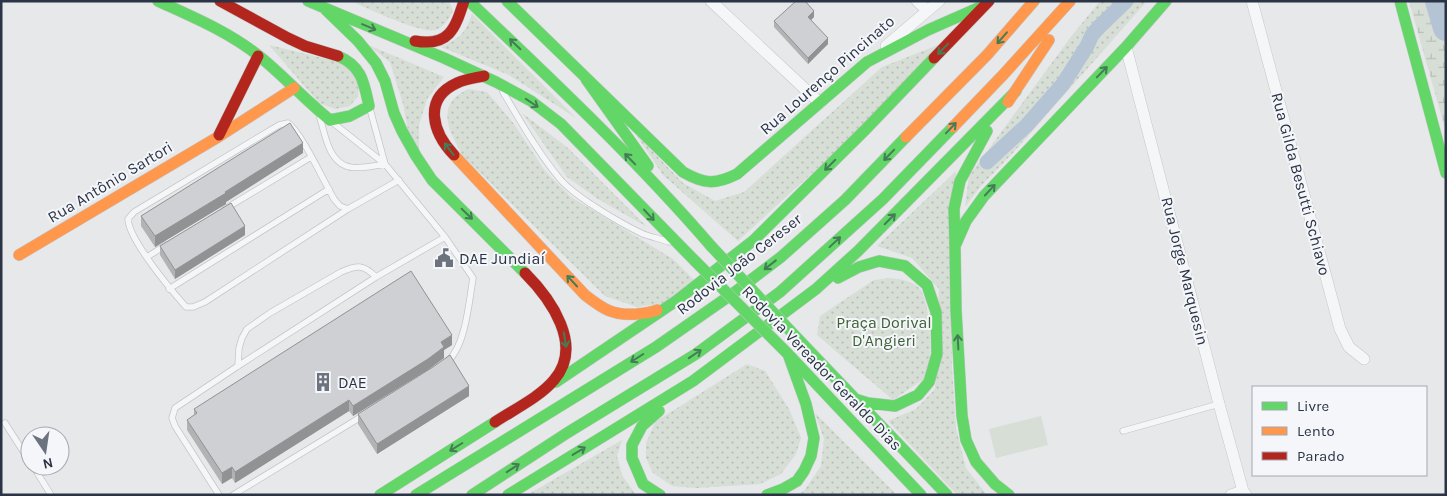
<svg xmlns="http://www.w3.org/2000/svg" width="1447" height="496" font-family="Karla,sans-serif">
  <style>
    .grass { fill: url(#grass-dots) }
    .wetland { fill: url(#wetland-marsh) }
    .pitch { fill: #d6ded6 }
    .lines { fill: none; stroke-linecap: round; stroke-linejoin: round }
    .canal { stroke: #b4c4d5; stroke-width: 15 }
    .river { stroke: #b4c4d5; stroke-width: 26 }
    .lane-casing { stroke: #c4c6c8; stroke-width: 7 }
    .street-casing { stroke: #c4c6c8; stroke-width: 12 }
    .fast-casing { stroke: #c4c6c8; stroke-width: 12 }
    .slow-casing { stroke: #c4c6c8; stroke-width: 12 }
    .jam-casing { stroke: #c4c6c8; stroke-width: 12 }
    .lane { stroke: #f5f6f7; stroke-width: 5.5 }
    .street { stroke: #f5f6f7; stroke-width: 11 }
    .fast { stroke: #63d668; stroke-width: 11 }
    .slow { stroke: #ff974d; stroke-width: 11 }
    .jam { stroke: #b3261e; stroke-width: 11 }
    .fast-bridge-casing { stroke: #c2c5c8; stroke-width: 12; stroke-linecap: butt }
    .fast-bridge { stroke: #63d668; stroke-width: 11 }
    .wall { fill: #b1b3b5 }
    .shaded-wall { fill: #909294 }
    .building { fill: #ced0d3; stroke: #909294 }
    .oneway { stroke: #447d55 }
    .labels { text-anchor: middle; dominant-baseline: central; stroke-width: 4; stroke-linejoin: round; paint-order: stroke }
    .street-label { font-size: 16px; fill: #2b3445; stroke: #f4f6f9 }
    .poi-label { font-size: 16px; fill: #2b3445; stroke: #f4f6f9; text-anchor: start }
    .park-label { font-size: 16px; fill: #3f6138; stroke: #f4f6f9 }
  </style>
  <defs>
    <pattern id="grass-dots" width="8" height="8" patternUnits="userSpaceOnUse" patternTransform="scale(1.25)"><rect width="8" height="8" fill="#d6ded6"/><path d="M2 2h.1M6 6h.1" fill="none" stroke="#b8bfb9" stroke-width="1.8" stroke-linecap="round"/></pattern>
    <pattern id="wetland-marsh" width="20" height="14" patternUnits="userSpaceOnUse" patternTransform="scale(1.25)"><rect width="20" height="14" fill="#d6ded6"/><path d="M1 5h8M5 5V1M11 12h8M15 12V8" fill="none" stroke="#b8bfb9"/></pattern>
  </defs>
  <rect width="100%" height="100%" fill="#e6e8ea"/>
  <path class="grass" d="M351 1H449L453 11C448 19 445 27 435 30 421 34 367 8 351 1Z
    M1100 1H1147L1012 154 980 187 965 207 969 176 1070 38Z
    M472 14 576 118 509 75 441 47C460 38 465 34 472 14Z
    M951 40 889 103 738 241 663 175 635 133 683 183 715 201 744 192 882 67Z
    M366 44 444 77 427 99 419 125V157L408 130 403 104 390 62Z
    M269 45 339 62 354 71 359 86 358 96 350 106 335 109 319 103Z
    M468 89 487 92 514 124 545 171 571 197 673 259 698 284 669 303 637 307 605 296 463 156C454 139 440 119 452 101 455 96 463 92 468 89Z
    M522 113 568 148 647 227 598 199 567 177Z
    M956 171 952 367 956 428 966 468 987 495H957L888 421 916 409 935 389 939 289 912 258 877 246Z
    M890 278C900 279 912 281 919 288 932 302 930 354 931 374L893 400 817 335 820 316 874 280Z
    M747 364 765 371 789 409 801 438 796 454 781 474 760 484 697 488 672 486 653 473 646 458V443L655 422Z
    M815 413 897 495H796L804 491 821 466 824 439Z
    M622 440 617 456 622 475 636 495H527Z"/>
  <path class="wetland" d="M1409 1H1446V132Z"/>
  <path class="pitch" d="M1041 416 1048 445 996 458 989 429Z"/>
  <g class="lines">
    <path class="canal" d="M987 162 1027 125 1063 84 1087 46 1092 35 1099 27 1126 1"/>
    <path class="river" d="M1438 1 1446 28"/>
    <g class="lane-casing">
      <path id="lane" d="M503 92C521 122 538 153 560 179 575 197 622 224 643 234 651 237 661 239 669 242
        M370 109 385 164
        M320 118C325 134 328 159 346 166 355 170 375 166 385 164
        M332 122 385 164 445 237 473 278C469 301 466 346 447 362
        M225 209 311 157
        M348 209 340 206 334 199C324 182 302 133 288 123L279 125 134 212 128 219C129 240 171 290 186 307H193L205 302 348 209 399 180
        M147 257 166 245
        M169 289 329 189
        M238 366 239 348 242 338 247 329 270 313 341 272C357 265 363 264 376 277
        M5 423 30 462
        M1123 431 1219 404
        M33 466 51 495
        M219 495 175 426 172 418 175 408 238 366 376 277 445 237
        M233 495 364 415"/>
    </g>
    <g class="street-casing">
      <path id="street" d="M711 1 820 103
        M917 1 927 10
        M1252 1 1340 329 1349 347 1364 359
        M886 46 939 1
        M1126 47 1219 404 1243 491 1246 495
        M1231 495 1243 491"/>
    </g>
    <g class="fast-casing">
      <path id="fast" d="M158 1C193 17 229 32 259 56 284 76 305 100 330 120L350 116 369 106C364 83 362 66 338 56
        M308 1 444 58 496 82 531 101 561 124 695 261
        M469 1C552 80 636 159 711 246
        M507 1 683 172C704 184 715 185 737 174L867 62
        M1400 1 1446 173
        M323 7 358 41 376 63 385 81 394 113 402 131 416 156 432 180 525 273
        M867 62 928 30 978 8
        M586 79 648 166
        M955 246 954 209 960 181 987 131
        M838 278 859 267 879 261 905 266 927 285 936 312 937 354 929 382 918 395 895 406 868 403 855 399
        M798 339 947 495
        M790 356 921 495
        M556 382 676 301 754 240 865 130 934 58
        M659 411 642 426 632 445V458L643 484 660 495
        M380 495 495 422
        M416 495 656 347 735 292 781 257 845 200 906 137
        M472 495 567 433 696 354 780 292 883 199 953 127
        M508 495 693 381 816 289 858 251 1016 91
        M767 495 783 489 797 481 804 471 811 456 814 438 806 404 788 354
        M1009 495 995 484 976 462 966 440 962 416 956 310 955 246 966 221 984 196 1126 47 1166 1"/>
    </g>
    <g class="slow-casing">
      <path id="slow" d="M1008 102 1049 40
        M953 127 1003 75 1070 1
        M906 137 987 55 1034 1
        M454 155 585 295C603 309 613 316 637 314 644 313 651 313 657 310
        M19 255 218 137 294 88"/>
    </g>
    <g class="jam-casing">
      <path id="jam" d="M220 1 288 38 305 46 338 56
        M415 41C449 47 455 29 464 1
        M934 58 989 1
        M219 135 258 56
        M454 155C433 133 422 99 457 83 465 79 475 78 484 76
        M495 422C513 410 540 397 554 380 584 346 551 299 525 273"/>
    </g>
    <use href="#lane" class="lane"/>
    <use href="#street" class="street"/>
    <use href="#fast" class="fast"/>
    <use href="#slow" class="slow"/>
    <use href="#jam" class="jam"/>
    <g class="fast-bridge-casing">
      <path id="fast-bridge" d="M711 246 798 339
        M695 261 788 354"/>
    </g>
    <use href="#fast-bridge" class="fast-bridge"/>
  </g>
  <path class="wall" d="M814 17 811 20 828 44 808 64 774 27V21Z
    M303 153 226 202V204L155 247 141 226V216Z
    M245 235 175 279 160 255V246Z
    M452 345 444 350V358L353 416 349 411 235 483 232 478 222 484 187 430V420L194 415V409Z
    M469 396 377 454 358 424V414Z"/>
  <path class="shaded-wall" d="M814 11V17L808 23V17Z
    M828 38V44L808 64V58Z
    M303 143V153L226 202V204L155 247V236Z
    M245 226V235L175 279V270Z
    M452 335V345L444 350V358L428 370 353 416V406L441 342Z
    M469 386V396L377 454V444Z
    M349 400V411L235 483V472Z
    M232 467V478L222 484V473Z"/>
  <path class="building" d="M796 1H805L814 11 808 17 828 38 808 58 774 21Z
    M290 123 303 143 225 192 226 193 155 236 141 216Z
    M231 203 245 226 175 270 160 246Z
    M411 271 452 335 441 342 444 347 428 359 353 406 349 400 235 472 232 467 222 473 187 420 197 413 194 409Z
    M450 355 469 386 377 444 358 414 433 367Z"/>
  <defs><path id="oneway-shaft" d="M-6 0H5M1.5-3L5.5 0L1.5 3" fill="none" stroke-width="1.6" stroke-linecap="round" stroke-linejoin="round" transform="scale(1.25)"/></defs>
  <g class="oneway">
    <use href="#oneway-shaft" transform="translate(369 27) rotate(23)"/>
    <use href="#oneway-shaft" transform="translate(1002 38) rotate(131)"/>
    <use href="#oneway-shaft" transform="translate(515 44) rotate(-136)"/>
    <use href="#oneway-shaft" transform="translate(943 49) rotate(134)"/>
    <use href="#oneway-shaft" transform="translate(1102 72) rotate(-46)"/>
    <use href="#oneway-shaft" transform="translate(532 103) rotate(34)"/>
    <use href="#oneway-shaft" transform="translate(951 128) rotate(-46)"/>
    <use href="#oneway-shaft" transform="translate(449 149) rotate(-128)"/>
    <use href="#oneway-shaft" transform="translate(889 155) rotate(134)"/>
    <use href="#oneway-shaft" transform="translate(630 159) rotate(-134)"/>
    <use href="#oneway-shaft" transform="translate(830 165) rotate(135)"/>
    <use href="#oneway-shaft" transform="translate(990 190) rotate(-47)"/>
    <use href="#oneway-shaft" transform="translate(467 214) rotate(44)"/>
    <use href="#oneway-shaft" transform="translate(649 215) rotate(47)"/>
    <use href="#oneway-shaft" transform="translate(890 219) rotate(-45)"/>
    <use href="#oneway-shaft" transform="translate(835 242) rotate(-43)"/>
    <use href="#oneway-shaft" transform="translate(770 265) rotate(142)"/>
    <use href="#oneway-shaft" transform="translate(572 281) rotate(-133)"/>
    <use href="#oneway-shaft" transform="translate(565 340) rotate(81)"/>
    <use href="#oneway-shaft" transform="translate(958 342) rotate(-93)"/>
    <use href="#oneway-shaft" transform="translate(695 354) rotate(-34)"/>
    <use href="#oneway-shaft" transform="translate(637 358) rotate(148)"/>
    <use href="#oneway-shaft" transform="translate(456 447) rotate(148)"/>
    <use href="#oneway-shaft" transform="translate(579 451) rotate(-31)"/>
    <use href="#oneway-shaft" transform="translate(513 468) rotate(-33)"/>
  </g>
  <defs>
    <g id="civic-bare" transform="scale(1.5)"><path d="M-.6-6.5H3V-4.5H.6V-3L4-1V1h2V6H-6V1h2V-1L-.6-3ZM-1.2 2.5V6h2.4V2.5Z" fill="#6c737f" stroke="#f4f6f9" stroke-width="2.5" paint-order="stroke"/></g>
    <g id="building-bare" transform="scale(1.5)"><path d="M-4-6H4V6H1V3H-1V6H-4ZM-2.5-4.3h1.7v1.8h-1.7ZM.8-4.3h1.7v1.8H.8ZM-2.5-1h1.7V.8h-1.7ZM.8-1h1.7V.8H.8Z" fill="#6c737f" stroke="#f4f6f9" stroke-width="2.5" paint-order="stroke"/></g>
  </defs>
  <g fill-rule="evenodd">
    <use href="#civic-bare" x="444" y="258"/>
    <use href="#building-bare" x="323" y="382"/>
  </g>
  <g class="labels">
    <g class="street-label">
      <text transform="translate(827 75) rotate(-41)">Rua Lourenço Pincinato</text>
      <text transform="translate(110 182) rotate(-31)">Rua Antônio Sartori</text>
      <text transform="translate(1301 184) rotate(75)">Rua Gilda Besutti Schiavo</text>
      <text transform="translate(739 264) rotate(-38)">Rodovia João Cereser</text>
      <text transform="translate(1185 271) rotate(76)">Rua Jorge Marquesin</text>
      <text transform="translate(822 368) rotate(46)">Rodovia Vereador Geraldo Dias</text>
    </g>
    <g class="poi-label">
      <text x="459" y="258">DAE Jundiaí</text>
      <text x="338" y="382">DAE</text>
    </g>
    <g class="park-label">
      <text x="884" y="322">Praça Dorival<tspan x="884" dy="18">D'Angieri</tspan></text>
    </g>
  </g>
  <rect width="1447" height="496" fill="none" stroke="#2b3445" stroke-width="5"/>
  <rect x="1252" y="386" width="175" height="90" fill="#f4f6f9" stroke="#a4a8b1"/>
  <rect x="1262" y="402" width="25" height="8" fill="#63d668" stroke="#a4a8b1"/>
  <text x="1297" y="411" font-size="15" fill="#2b3445">Livre</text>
  <rect x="1262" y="427" width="25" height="8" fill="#ff974d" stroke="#a4a8b1"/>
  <text x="1297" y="436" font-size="15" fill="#2b3445">Lento</text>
  <rect x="1262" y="452" width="25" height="8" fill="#b3261e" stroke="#a4a8b1"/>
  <text x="1297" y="461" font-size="15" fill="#2b3445">Parado</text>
  <g transform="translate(45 451) rotate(167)"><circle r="24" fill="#f4f6f9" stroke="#a4a8b1"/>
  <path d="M0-4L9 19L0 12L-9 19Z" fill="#6c737f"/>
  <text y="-8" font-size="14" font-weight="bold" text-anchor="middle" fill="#2b3445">N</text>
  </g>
</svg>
